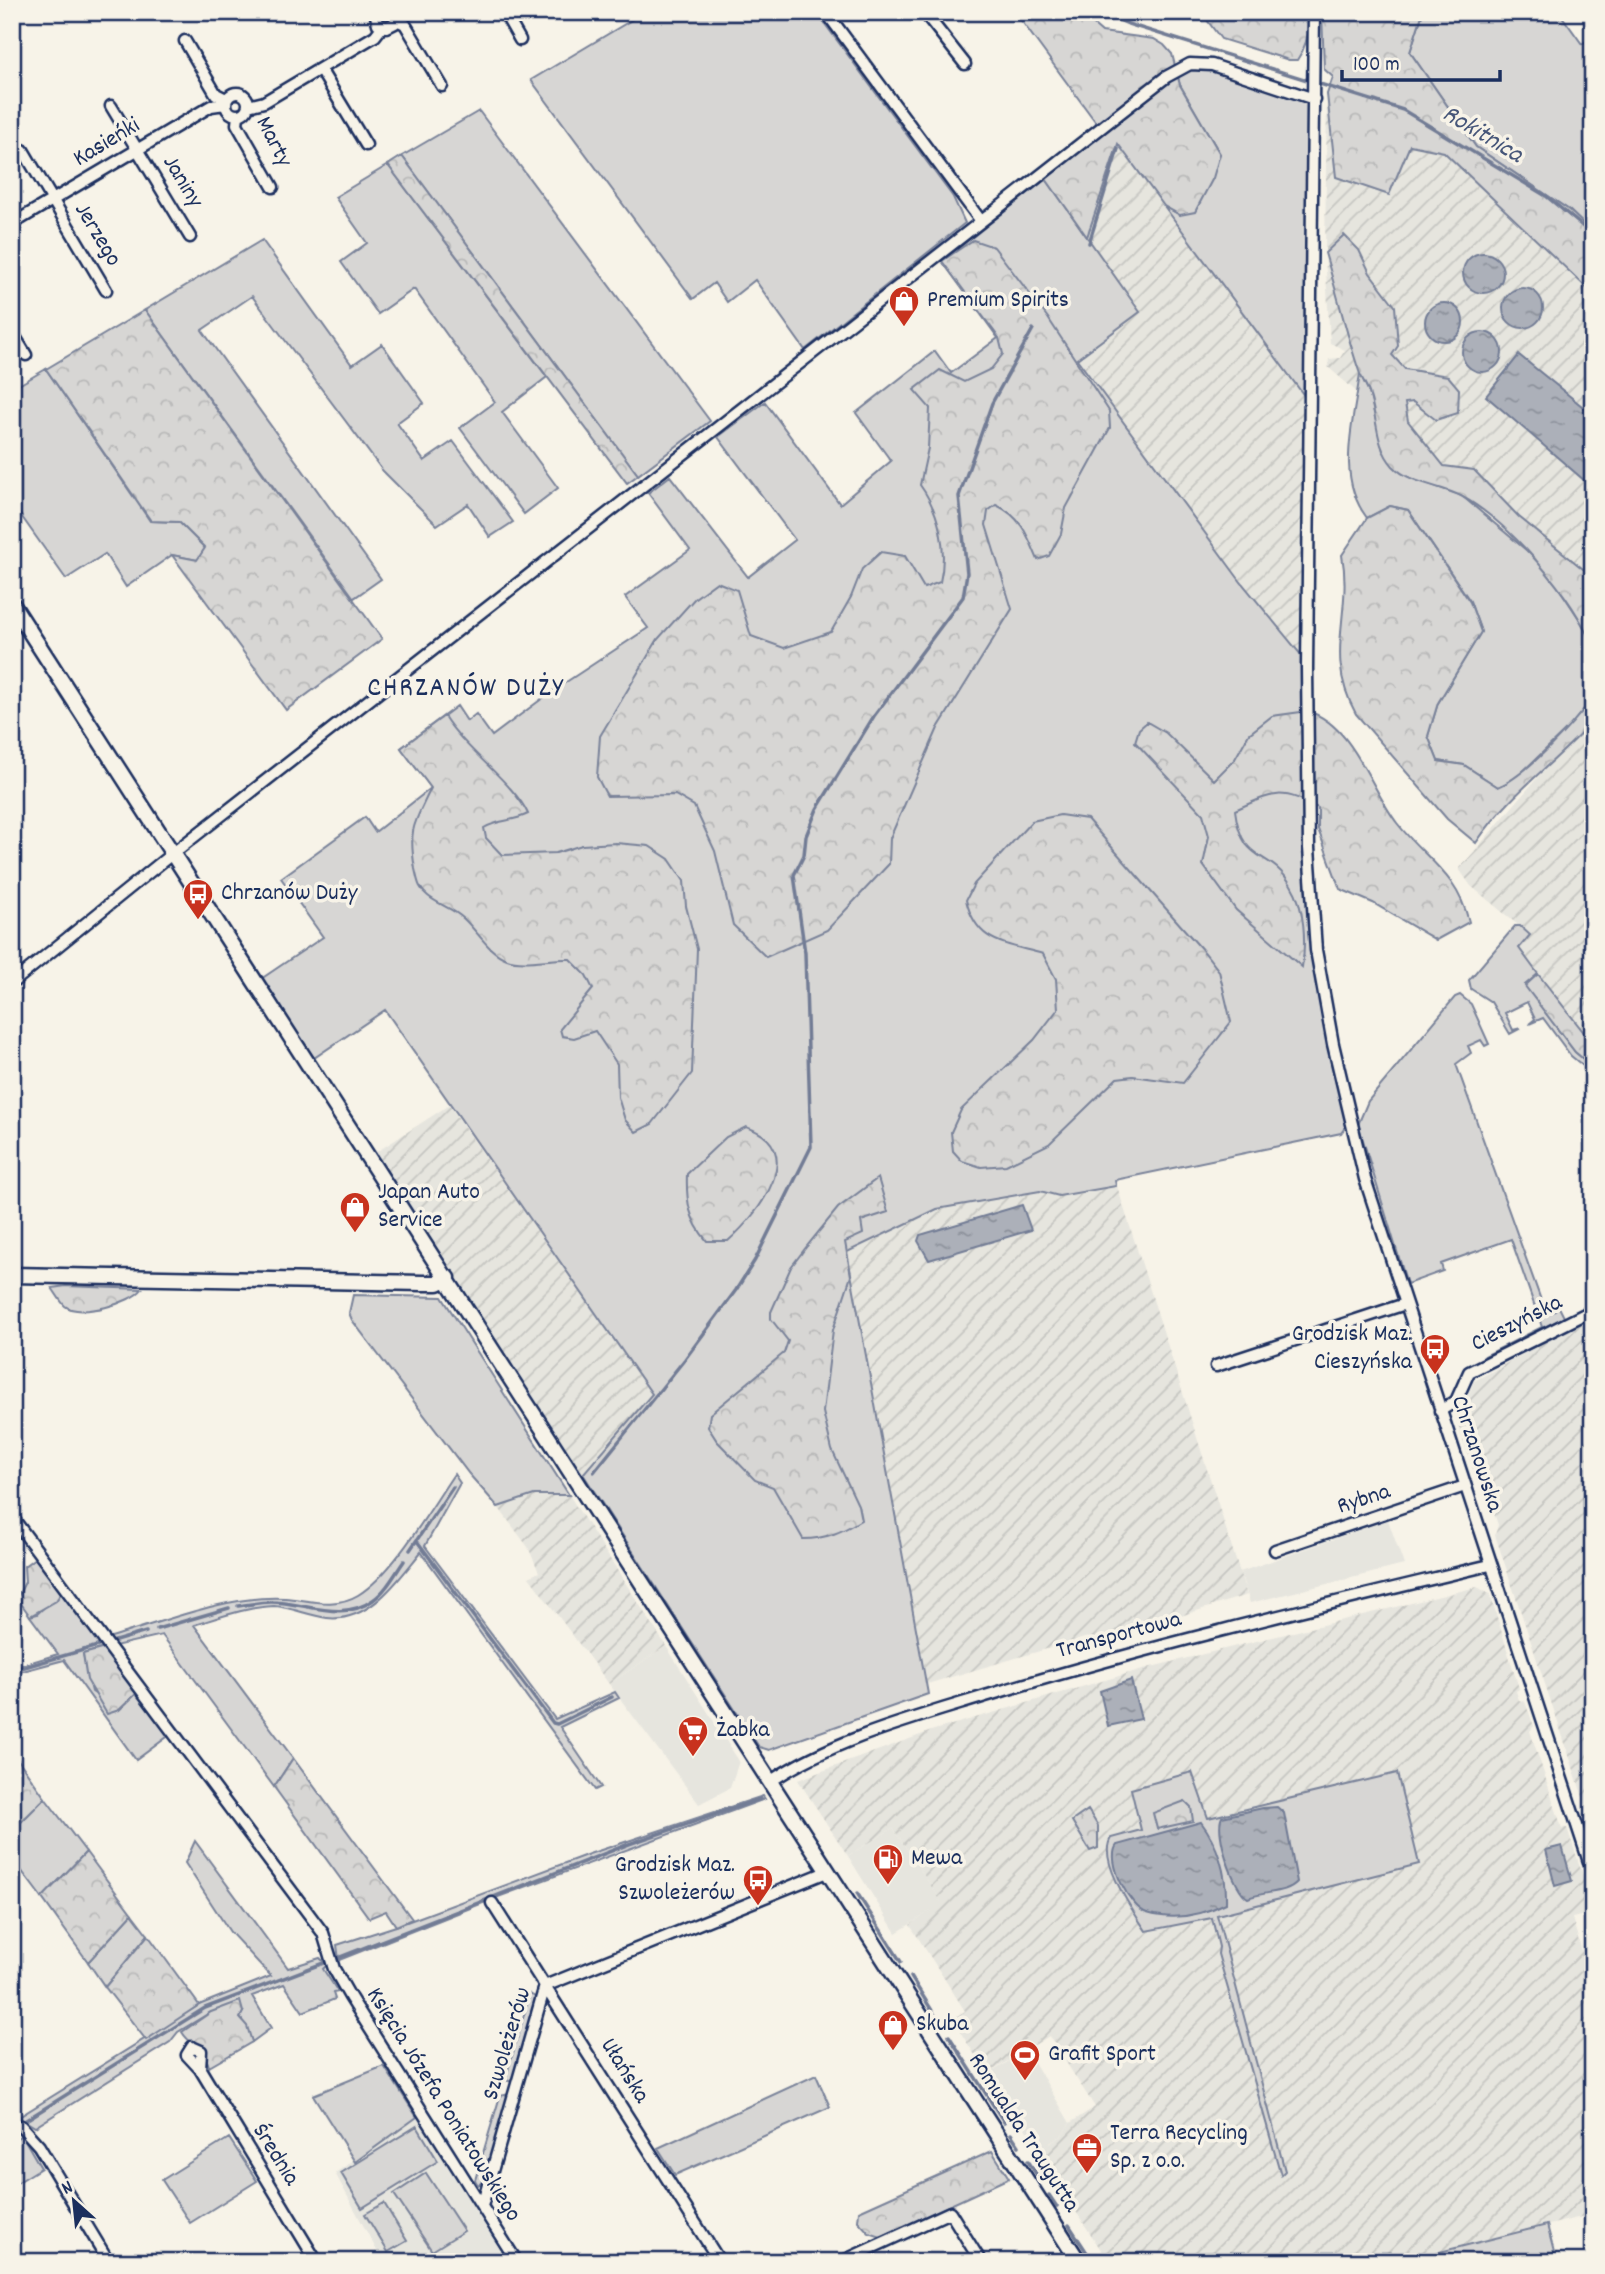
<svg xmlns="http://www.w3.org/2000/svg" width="1605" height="2274" font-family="Dekko,sans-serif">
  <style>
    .built { fill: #e6e5de }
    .industrial { fill: url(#industrial-furrows); fill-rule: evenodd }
    .grass { fill: #d7d6d4; stroke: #798299; stroke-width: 2 }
    .forest { fill: url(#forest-crowns); stroke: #798299; stroke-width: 2 }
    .water { fill: url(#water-ripples); stroke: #727c95; stroke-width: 2 }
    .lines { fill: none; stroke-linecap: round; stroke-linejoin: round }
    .stream { stroke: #727c95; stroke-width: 3.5 }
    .street-casing { stroke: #1b2f5e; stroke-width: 15 }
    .secondary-casing { stroke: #1b2f5e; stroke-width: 19 }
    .street { stroke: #f7f3e8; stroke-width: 10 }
    .secondary { stroke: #f7f3e8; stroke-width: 14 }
    .labels { text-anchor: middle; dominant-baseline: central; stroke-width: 7; stroke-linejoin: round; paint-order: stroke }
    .street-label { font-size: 24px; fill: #1b2f5e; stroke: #f7f3e8 }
    .poi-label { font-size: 24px; fill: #1b2f5e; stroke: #f7f3e8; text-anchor: start }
    .water-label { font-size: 26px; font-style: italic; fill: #465679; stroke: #f7f3e8 }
    .quarter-label { font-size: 28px; letter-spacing: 2px; fill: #1b2f5e; stroke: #f7f3e8 }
  </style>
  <defs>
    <pattern id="industrial-furrows" width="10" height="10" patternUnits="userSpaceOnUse" patternTransform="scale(1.75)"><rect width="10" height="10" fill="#e6e5de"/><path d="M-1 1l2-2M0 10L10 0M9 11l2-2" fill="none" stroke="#c5c5c1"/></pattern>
    <pattern id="forest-crowns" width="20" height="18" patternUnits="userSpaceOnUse" patternTransform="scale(1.75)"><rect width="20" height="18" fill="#d7d6d4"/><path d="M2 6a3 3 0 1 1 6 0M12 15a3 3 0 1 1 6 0" fill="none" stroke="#b8b8b8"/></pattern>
    <pattern id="water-ripples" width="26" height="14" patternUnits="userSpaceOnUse" patternTransform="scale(1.75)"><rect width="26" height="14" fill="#acb0b9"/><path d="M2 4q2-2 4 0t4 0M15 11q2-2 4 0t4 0" fill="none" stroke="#8b909a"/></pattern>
  </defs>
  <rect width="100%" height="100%" fill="#f7f3e8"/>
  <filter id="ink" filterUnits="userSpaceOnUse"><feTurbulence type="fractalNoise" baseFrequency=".0143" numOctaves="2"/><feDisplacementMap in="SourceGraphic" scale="14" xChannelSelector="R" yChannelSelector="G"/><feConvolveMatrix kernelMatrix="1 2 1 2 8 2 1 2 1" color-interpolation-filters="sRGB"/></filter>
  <g filter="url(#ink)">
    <path class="built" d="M1388 1520 1404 1565 1250 1603 1240 1572Z
      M666 1646 739 1761 730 1788 699 1804 609 1684Z
      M893 1828 943 1904 896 1933 848 1856Z
      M1027 2050 1070 2123 1061 2136 1039 2150 990 2073Z
      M417 2117 508 2262H383L335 2173Z"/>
    <path class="industrial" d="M1327 94 1411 121 1593 294V597L1328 367 1329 359 1340 358 1345 350 1330 343 1325 253Z
      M1117 143 1311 405 1307 662 1241 582 1076 359 1139 312 1087 237Z
      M1593 713V1044L1519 948 1530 935 1471 886 1459 869Z
      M449 1105 652 1395 582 1476 375 1153Z
      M1117 1186 1247 1595 1092 1644 1088 1637 927 1684 847 1252 937 1209 1040 1191 1059 1196Z
      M1593 1316V1827L1495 1535 1498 1525 1487 1492 1493 1490 1492 1487 1485 1488 1483 1482 1478 1483 1457 1422 1474 1381Z
      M534 1495H569L666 1646 609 1684 529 1577 539 1572 528 1547 498 1507Z
      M1477 1587 1490 1594 1518 1685 1519 1689 1516 1691 1519 1700 1525 1702 1534 1726 1530 1731 1562 1828H1567L1593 1905V1913L1572 1918 1593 1988V2214L1400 2262H1109L1037 2152 1061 2136 1070 2123 1095 2107 1049 2036 987 2074 952 2019 965 2011 910 1925 942 1903 893 1828 848 1856 798 1780 934 1730 1143 1669ZM1191 1772 1207 1818 1396 1773 1418 1864 1217 1914 1281 2174 1218 1954 1219 1947 1212 1917H1137L1108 1861 1107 1845 1111 1838 1141 1830Z"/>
    <path class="grass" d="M645 12H816L953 197 965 223 805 350 755 280 727 302 714 283 693 299 531 80Z
      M1423 12H1559L1582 44 1593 36V233L1569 210 1476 147 1410 52Z
      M1212 65 1314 99 1311 405 1164 206 1180 215 1220 154 1180 85 1176 71Z
      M479 111 710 421 638 475 402 156Z
      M388 165 547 377 502 412 558 488 524 514 460 428 495 402 414 289 378 314 341 262 367 243 335 197Z
      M1046 179 1140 312 1077 359 1241 582 1307 662 1311 904 1350 1121 1341 1133 1115 1180 1116 1186 1059 1196 1040 1191 937 1209 847 1252 928 1694 769 1750 759 1747 583 1474 652 1394 385 1010 314 1058 261 979 323 937 281 878 365 817 375 832 431 788 401 748 457 706 467 721 476 714 492 736 551 692 648 628 625 597 690 550 648 493 670 476 748 577 795 540 718 437 765 402 840 504 891 461 856 413 935 351 951 373 998 338 942 261Z
      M262 240 352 365 382 344 424 403 397 423 424 461 453 441 513 522 490 537 468 504 437 525 383 471 252 296 202 330 381 579 354 598 145 310Z
      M46 369 150 521 179 522 205 548 198 560 172 555 126 587 105 554 66 579 12 503V389Z
      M1360 373 1369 392 1383 451 1409 477 1462 496 1526 550 1547 570 1584 626 1593 647V698L1570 726 1514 780 1498 787 1464 765 1438 761 1428 736 1438 703 1481 632 1470 601 1408 510 1390 506 1367 518C1335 476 1354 422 1360 373Z
      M1515 926H1520L1530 935 1519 948 1538 974 1525 985 1575 1052 1593 1067V1074L1571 1056 1543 1018 1529 1024 1535 1019 1527 1002 1505 1013 1513 1030 1521 1028 1510 1034 1491 1002 1471 989 1469 980Z
      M1460 995 1471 1004 1489 1044 1485 1046 1481 1040 1468 1046 1471 1053 1456 1064 1546 1314 1555 1311 1556 1301 1565 1319 1487 1359 1485 1356 1542 1327 1511 1239 1441 1264 1443 1271 1407 1284 1359 1127H1357L1368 1101 1455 997Z
      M353 1295 442 1297 569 1495H534L498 1507 469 1474 352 1320 349 1313Z
      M454 1474 460 1483 425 1546 555 1719 615 1692 619 1698 560 1727 601 1787 595 1790 421 1552C398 1580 370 1623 327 1618 312 1616 285 1606 274 1606 247 1607 220 1617 194 1625L293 1758 274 1787 162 1635 115 1646 108 1638C160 1623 230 1594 285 1598 309 1600 335 1609 358 1595 393 1574 430 1509 454 1474Z
      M63 1590 105 1648 83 1654 92 1692 119 1710 138 1692 171 1734 136 1760 64 1660 12 1674V1668L58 1654 30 1616 37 1614Z
      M1192 1772 1208 1818 1397 1773 1419 1864 1217 1915 1285 2171 1281 2175 1218 1954 1219 1947 1212 1918 1146 1931C1133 1911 1097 1860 1111 1838L1141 1830 1131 1789Z
      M763 1796 765 1799 498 1897 339 1960 337 1945 396 1926 589 1854Z
      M45 1798 86 1852 42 1898 12 1858V1831Z
      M195 1841 288 1968 320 1958 327 1965 323 1969 338 1992 333 1993 335 1999 303 2012 284 1984 252 1996 271 2028 252 2042 240 2017 243 2012H211L178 2032 170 2042 35 2127 19 2117 199 2005 271 1976 230 1932 185 1863Z
      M132 1914 148 1935 105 1987 88 1962Z
      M530 1994 535 1997 536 2003 513 2082 505 2080Z
      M384 2066 417 2117 355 2162 313 2095Z
      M816 2075 830 2107 675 2175 658 2148Z
      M509 2094 485 2180 478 2185 475 2180 500 2096Z
      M417 2126 438 2161 362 2208 341 2173Z
      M22 2135 41 2168 12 2186V2141Z
      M229 2138 257 2181 190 2223 162 2180Z
      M426 2173 464 2231 432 2251 394 2194Z
      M384 2203 407 2241 388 2252 365 2214Z
      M1547 2225 1555 2256 1529 2262H1400Z"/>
    <path class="forest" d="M1015 12H1079L1102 32 1154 39 1164 45 1172 54 1180 85 1220 154 1213 178 1195 212 1180 215 1164 206 1118 144 1087 237 1046 179 1103 132Z
      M1201 12H1308C1310 29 1307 46 1297 60H1289L1221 39Z
      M1322 12H1423L1410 52 1476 147 1569 210 1593 233V294L1444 152 1410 145 1389 195 1336 177 1327 94 1333 77 1324 69Z
      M402 156 638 475 627 483 388 165Z
      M1344 235 1359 250 1370 273 1395 306 1398 346 1392 355 1405 369 1448 376 1459 389 1458 413 1436 420 1413 402 1405 403 1408 421 1444 466 1474 470 1519 517 1593 577V647C1573 596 1510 523 1461 496 1440 485 1410 484 1393 466 1375 446 1378 420 1370 396 1368 387 1362 380 1359 371 1346 333 1337 292 1325 253Z
      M973 240 994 247 1048 318 1109 411 1110 428 1066 508 1061 534 1049 556 1038 560C1028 536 1021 516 996 505L988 511 986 525 1012 609 938 728 890 838 889 864 827 930 766 957 733 925 715 851 694 806 675 795 607 796 597 777 600 736 658 639 695 598 717 582 737 590 751 636 784 648 831 632 851 597 862 569 881 552 905 556 924 588 940 582C948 549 939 511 920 485L928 448 930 408 914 390 940 370 964 382 991 369 1003 354 999 338 942 261Z
      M145 310 382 639 286 710 172 555 197 560 205 548 179 522 151 521 46 369Z
      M1390 506 1408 510 1470 602 1481 632 1438 703 1428 736 1438 761 1464 765 1498 787C1527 775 1573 724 1593 698V721C1555 763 1508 795 1476 843L1447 819 1356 714C1323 654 1353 614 1342 555L1367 518Z
      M1308 711C1354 726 1370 788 1397 823 1426 860 1457 873 1469 922L1436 940 1373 903 1340 889 1318 829V808C1282 787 1272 793 1235 810 1242 866 1269 848 1291 885 1305 907 1306 943 1302 967L1236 910 1203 865 1209 836 1203 814 1135 742 1139 729 1147 722 1166 733 1214 780 1235 759 1249 734 1272 716Z
      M444 716C466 751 514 783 528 814 513 822 498 819 484 828L486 838 502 855 556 853 582 845 616 843 649 846 669 859 684 881 686 906 697 949 692 1073 652 1124 636 1132 625 1120 618 1097 617 1064 595 1031 574 1038 562 1036 560 1029 593 989 586 975 570 959C550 958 523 965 507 959 489 953 478 932 464 919 454 909 439 905 428 896 418 888 418 881 415 869 408 828 414 824 431 788L401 748Z
      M1060 815 1087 819 1205 953 1219 971 1231 1022 1183 1083 1133 1076 1117 1078 1049 1144 1006 1165 981 1167 962 1161 953 1151 951 1132 961 1110 1034 1040 1058 1009 1056 979 1043 954C1004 943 977 944 966 900L974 884 1032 821Z
      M1538 974 1593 1044V1067L1575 1052 1525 986Z
      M746 1127C810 1148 759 1214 728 1241H707C689 1220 686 1201 687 1174L726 1137Z
      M878 1178 888 1212 861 1221 863 1234 845 1242 851 1276 833 1330 823 1412 832 1450 858 1505 861 1520C842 1532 826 1539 803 1539L773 1487 755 1480 717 1441 708 1427 710 1414 784 1353 788 1341 771 1319V1312L791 1267 807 1246 838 1208Z
      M66 1286 142 1289C132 1303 80 1318 65 1306 60 1301 56 1293 52 1288Z
      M38 1556 63 1590 56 1601 30 1616 17 1598 25 1582 24 1566Z
      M105 1648 138 1692 119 1710 107 1714 87 1680 83 1654Z
      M12 1751 45 1798 12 1831Z
      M293 1758 412 1919 396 1926 386 1911 369 1918 274 1787Z
      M1185 1801 1191 1807 1193 1821 1157 1829 1153 1813Z
      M1088 1810 1098 1826V1848L1090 1851 1072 1821Z
      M86 1852 132 1914 88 1962 42 1898Z
      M148 1935 199 2005 146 2040 105 1987Z
      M240 2001 243 2012 240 2018 247 2026 252 2042 209 2067C205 2047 191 2047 182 2032L211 2012Z
      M992 2151 1009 2178 881 2237 869 2233 858 2221 859 2211Z"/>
    <path class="water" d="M1463 273a20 20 0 1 1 40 0a20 20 0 1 1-40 0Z
      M1503 308a20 20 0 1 1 40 0a20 20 0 1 1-40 0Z
      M1425 322a19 19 0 1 1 38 0a19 19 0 1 1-38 0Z
      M1462 352a20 20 0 1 1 40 0a20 20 0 1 1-40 0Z
      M1519 355 1593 415 1592 487 1486 396Z
      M1022 1205 1031 1230 929 1260 918 1241 920 1235Z
      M1131 1680 1141 1719 1108 1726 1100 1691Z
      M1263 1808 1277 1807 1284 1813 1297 1882C1286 1894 1265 1891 1248 1898 1234 1891 1214 1831 1222 1817Z
      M1201 1822C1218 1844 1227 1875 1226 1903 1202 1915 1174 1921 1147 1913 1130 1908 1105 1861 1117 1845Z
      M1562 1846 1572 1881 1555 1886 1546 1850Z"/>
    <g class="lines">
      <path class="stream" d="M1100 12 1128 24 1403 110 1546 196 1593 235
        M1089 243 1118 149
        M594 1472 685 1359 736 1290 755 1260 811 1147 805 953 794 875 804 855 806 836 817 809 874 716 963 597 967 573 959 496 992 403 1033 329
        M417 1541 553 1723 557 1724 612 1697
        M410 1550 453 1487
        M238 1606C248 1605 260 1602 271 1602 305 1602 342 1623 373 1600 386 1591 395 1574 404 1561
        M157 1629 229 1608
        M112 1642 146 1632
        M21 1668 101 1645
        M857 1893 901 1962
        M338 1958 629 1844 760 1799
        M911 1977 936 2017
        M949 2036 1004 2122
        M26 2120 205 2008 326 1962
        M12 2129 14 2128
        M1011 2134 1019 2146
        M1028 2161 1039 2178
        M1049 2195 1057 2207
        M1069 2225 1093 2262"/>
      <g class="street-casing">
        <path id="street" d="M375 12 378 24 387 27 395 23 397 12
          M504 12 520 40
          M826 12 981 221
          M924 12 965 64
          M1314 12 1307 668 1309 848 1316 950 1333 1044 1365 1179 1593 1874
          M397 20 405 24 442 86
          M185 41 216 94 226 99
          M320 69 366 145
          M226 104a11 11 0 1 1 22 0a11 11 0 1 1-22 0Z
          M111 106 190 237
          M248 106 264 102 375 36 382 27
          M238 116 237 124 273 187
          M23 150 106 290
          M12 224 211 106 225 104
          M12 332 26 355
          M12 983 163 861 1166 77 1190 64 1212 65 1314 99
          M1216 1366 1405 1304
          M1440 1411 1456 1401 1469 1372 1593 1310
          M12 1517 323 1933 334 1969 350 1997 517 2262
          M1275 1550 1465 1486
          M771 1781C836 1738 918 1717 992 1694 1156 1644 1323 1605 1490 1565
          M492 1903 720 2262
          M200 2069 201 2051 192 2047 187 2055 200 2069 317 2262
          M21 2126 39 2146 109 2262
          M482 2206 545 1986 829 1871
          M841 2262 950 2212 981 2262"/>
      </g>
      <g class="secondary-casing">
        <path id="secondary" d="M12 604 1079 2262
          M12 1275 423 1283H438L448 1278"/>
      </g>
      <use href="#street" class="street"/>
      <use href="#secondary" class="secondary"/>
    </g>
  </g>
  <defs>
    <g id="shop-pin" transform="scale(1.575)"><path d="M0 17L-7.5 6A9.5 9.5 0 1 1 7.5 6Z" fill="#c8321e" stroke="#f7f3e8"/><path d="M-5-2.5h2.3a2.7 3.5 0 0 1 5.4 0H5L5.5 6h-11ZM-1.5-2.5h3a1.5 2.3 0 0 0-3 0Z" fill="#fff"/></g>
    <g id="bus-pin" transform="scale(1.575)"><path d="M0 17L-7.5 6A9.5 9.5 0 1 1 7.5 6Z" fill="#c8321e" stroke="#f7f3e8"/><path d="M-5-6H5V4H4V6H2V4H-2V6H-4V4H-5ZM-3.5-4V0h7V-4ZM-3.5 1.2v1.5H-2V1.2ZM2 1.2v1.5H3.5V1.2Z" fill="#fff"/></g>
    <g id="supermarket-pin" transform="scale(1.575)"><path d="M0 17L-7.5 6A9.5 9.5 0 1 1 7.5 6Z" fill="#c8321e" stroke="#f7f3e8"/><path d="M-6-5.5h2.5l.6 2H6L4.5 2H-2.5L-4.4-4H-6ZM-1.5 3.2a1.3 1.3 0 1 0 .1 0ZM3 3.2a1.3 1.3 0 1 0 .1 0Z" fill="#fff"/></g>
    <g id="fuel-pin" transform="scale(1.575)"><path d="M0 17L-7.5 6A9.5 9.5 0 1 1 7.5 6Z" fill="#c8321e" stroke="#f7f3e8"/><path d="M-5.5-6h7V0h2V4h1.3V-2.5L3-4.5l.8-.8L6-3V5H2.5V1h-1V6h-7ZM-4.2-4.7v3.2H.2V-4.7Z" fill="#fff"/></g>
    <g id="stadium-pin" transform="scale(1.575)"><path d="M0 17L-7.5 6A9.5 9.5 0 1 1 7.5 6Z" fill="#c8321e" stroke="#f7f3e8"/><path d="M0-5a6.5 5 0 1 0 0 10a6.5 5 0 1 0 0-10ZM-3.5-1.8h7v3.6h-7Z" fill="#fff"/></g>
    <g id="office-pin" transform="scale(1.575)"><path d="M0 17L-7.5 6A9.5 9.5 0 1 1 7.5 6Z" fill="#c8321e" stroke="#f7f3e8"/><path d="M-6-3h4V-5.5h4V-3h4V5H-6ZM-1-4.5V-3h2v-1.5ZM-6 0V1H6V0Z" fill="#fff"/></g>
  </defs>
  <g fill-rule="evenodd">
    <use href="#shop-pin" x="904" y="301"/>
    <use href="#bus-pin" x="198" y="894"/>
    <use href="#shop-pin" x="355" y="1207"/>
    <use href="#bus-pin" x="1435" y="1349"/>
    <use href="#supermarket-pin" x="693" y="1731"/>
    <use href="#fuel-pin" x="888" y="1859"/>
    <use href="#bus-pin" x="758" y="1880"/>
    <use href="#shop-pin" x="893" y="2025"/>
    <use href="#stadium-pin" x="1025" y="2055"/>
    <use href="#office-pin" x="1087" y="2148"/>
  </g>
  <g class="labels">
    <g class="street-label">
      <text transform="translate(273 142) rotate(63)">Marty</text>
      <text transform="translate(107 143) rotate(-31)">Kasieńki</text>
      <text transform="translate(182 182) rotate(59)">Janiny</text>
      <text transform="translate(97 235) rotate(59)">Jerzego</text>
      <text transform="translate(1517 1324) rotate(-27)">Cieszyńska</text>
      <text transform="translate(1476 1454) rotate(72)">Chrzanowska</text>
      <text transform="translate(1364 1500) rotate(-18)">Rybna</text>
      <text transform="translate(1119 1636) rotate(-15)">Transportowa</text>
      <text transform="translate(508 2044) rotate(-73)">Szwoleżerów</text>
      <text transform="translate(624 2071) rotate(58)">Ułańska</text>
      <text transform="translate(443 2105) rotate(58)">Księcia Józefa Poniatowskiego</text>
      <text transform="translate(1023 2133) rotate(57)">Romualda Traugutta</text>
      <text transform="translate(275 2155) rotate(58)">Średnia</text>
    </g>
    <g class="poi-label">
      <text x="927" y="301">Premium Spirits</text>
      <text x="221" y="894">Chrzanów Duży</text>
      <text x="378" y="1193">Japan Auto<tspan x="378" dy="28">Service</tspan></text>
      <text x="1412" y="1335" text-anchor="end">Grodzisk Maz.<tspan x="1412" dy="28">Cieszyńska</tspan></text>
      <text x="716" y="1731">Żabka</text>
      <text x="911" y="1859">Mewa</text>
      <text x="735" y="1866" text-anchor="end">Grodzisk Maz.<tspan x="735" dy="28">Szwoleżerów</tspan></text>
      <text x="916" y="2025">Skuba</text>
      <text x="1048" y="2055">Grafit Sport</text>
      <text x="1110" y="2134">Terra Recycling<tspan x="1110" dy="28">Sp. z o.o.</tspan></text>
    </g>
    <g class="water-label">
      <text transform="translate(1482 135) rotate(31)">Rokitnica</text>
    </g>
    <g class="quarter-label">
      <text x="466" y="690">CHRZANÓW DUŻY</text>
    </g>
  </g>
  <rect width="1605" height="2274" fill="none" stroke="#f7f3e8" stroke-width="42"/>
  <rect x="21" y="21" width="1563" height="2232" fill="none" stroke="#1b2f5e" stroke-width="2.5" filter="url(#ink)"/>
  <g transform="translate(74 2201) rotate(333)" stroke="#f7f3e8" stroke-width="5" paint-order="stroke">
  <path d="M0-5L12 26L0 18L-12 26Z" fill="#1b2f5e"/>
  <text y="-10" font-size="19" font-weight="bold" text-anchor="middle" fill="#1b2f5e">N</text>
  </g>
  <path d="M1342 70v10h158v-10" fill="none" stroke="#1b2f5e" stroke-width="3.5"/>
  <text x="1353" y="70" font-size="21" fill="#1b2f5e" stroke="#f7f3e8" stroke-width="5" paint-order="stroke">100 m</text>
</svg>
